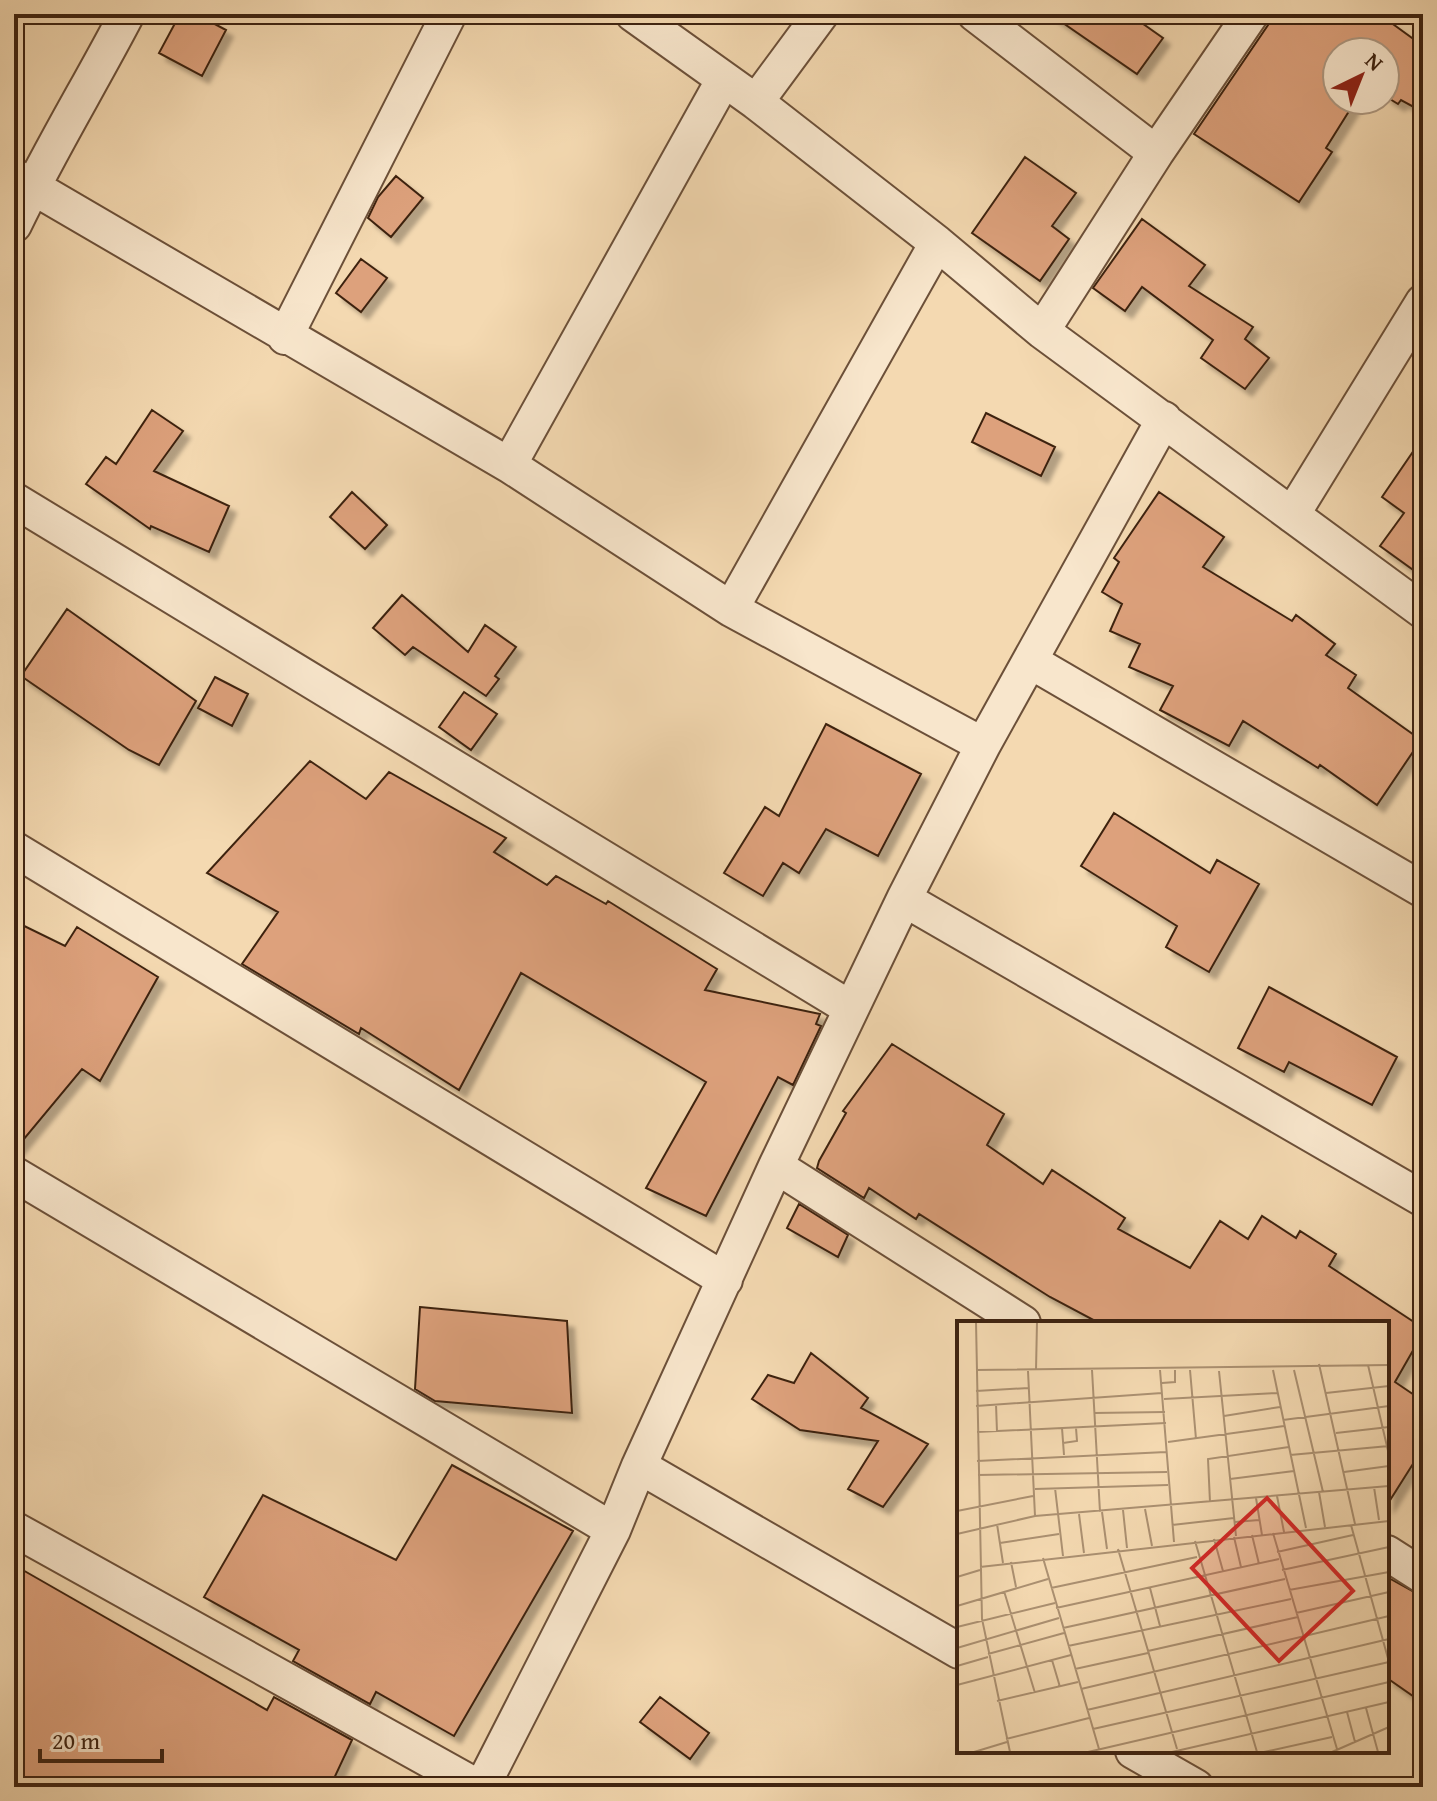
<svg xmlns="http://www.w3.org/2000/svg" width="1437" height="1801" font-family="'Gentium Book Plus',serif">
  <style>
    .building { fill: #dda17c; stroke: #3e2311; stroke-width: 2; filter: url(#shadow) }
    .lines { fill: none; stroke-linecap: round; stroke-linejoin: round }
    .minor-casing { stroke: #6c5039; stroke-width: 38 }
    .minor { stroke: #f8e6cc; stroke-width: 34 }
    .inset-road { fill: none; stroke: #ab9071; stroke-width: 2 }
    .view { fill: #d62828; fill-opacity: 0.15; stroke: #d62828; stroke-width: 4 }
    .inset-edge { fill: none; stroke: #3e2311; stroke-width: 4 }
  </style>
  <defs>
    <filter id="shadow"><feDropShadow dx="7" dy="7" stdDeviation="2" flood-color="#0004"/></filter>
  </defs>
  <rect width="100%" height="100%" fill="#f4d9b1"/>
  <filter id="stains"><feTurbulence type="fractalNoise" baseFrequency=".0025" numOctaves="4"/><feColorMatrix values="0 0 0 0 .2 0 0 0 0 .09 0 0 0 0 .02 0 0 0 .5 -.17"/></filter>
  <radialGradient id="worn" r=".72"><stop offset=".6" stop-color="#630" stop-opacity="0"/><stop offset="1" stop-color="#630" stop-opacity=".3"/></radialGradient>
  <path class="building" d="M180 14H196L226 30 202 76 159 53Z
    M1050 14H1129L1163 38 1137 74Z
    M1271 14H1379L1423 46V112L1401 100 1398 104 1385 96V52H1337V100H1356L1326 148 1332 152 1299 202 1194 134 1268 25Z
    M1025 157 1076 193 1052 226 1069 239 1040 281 972 233Z
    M396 176 423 198 391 237 368 218 378 197Z
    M1142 219 1205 265 1189 286 1253 327 1245 339 1269 358 1245 389 1201 358 1213 340 1142 287 1125 311 1093 288Z
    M361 259 387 278 361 312 336 293Z
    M152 410 183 431 154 471 229 506 209 552 151 526 150 529 86 484 106 457 116 464Z
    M986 413 1055 447 1041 476 972 442Z
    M1423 437V577L1380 546 1404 513 1382 497Z
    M352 492 387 525 365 549 330 517Z
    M1159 492 1224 537 1203 567 1292 621 1296 615 1335 644 1326 655 1356 675 1348 688 1421 740 1377 805 1320 765 1318 768 1243 721 1229 746 1160 710 1173 686 1129 667 1140 644 1110 631 1122 604 1102 592 1119 562 1114 558Z
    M402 595 468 652 485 625 516 647 495 676 499 679 486 696 413 647 405 655 373 628Z
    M67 609 196 701 159 765 129 750 21 676Z
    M215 677 248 694 232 726 198 708Z
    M464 692 497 714 471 750 439 727Z
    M826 724 921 774 878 856 826 829 799 873 783 863 763 896 724 873 765 807 779 816Z
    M310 761 366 799 389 772 506 838 494 852 547 885 556 876 606 904 608 901 717 969 705 990 820 1014 816 1024 821 1026 793 1085 778 1077 706 1216 646 1188 706 1082 521 973 459 1090 361 1028 359 1034 242 964 278 912 207 873Z
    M1114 813 1210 873 1217 860 1259 884 1209 972 1166 947 1177 926 1081 866Z
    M14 921 65 946 77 927 158 977 100 1081 82 1069 14 1151Z
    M1269 987 1397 1057 1372 1105 1289 1062 1284 1072 1238 1048Z
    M892 1044 1004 1114 987 1145 1043 1184 1052 1170 1125 1218 1118 1229 1190 1268 1220 1221 1248 1239 1262 1216 1296 1238 1300 1231 1336 1254 1329 1266 1423 1328V1333L1395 1382 1423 1401V1448L1387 1505V1323H1099L1050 1297 919 1214 916 1219 869 1188 864 1198 817 1168 819 1161 846 1113 843 1111Z
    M799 1204 848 1235 838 1257 787 1228Z
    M420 1307 567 1321 572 1413 435 1401 415 1389Z
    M811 1353 868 1398 861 1408 928 1444 883 1507 848 1489 878 1441 800 1430 752 1399 768 1375 794 1383Z
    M452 1465 573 1531 454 1736 376 1692 370 1704 293 1661 299 1650 204 1597 263 1495 396 1560Z
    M14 1565 267 1710 274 1697 352 1740 330 1787H14Z
    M1387 1577 1423 1597V1703L1387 1678Z
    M660 1697 709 1733 690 1759 640 1722Z"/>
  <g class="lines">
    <g class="minor-casing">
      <path id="minor" d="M633 14 756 102 937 243 1042 331 1423 611
        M975 14 1156 153
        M756 102 821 14
        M14 176 509 465 731 609 983 745
        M14 225C48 153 90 85 127 14
        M1042 331 1156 153 1251 14
        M285 337 449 14
        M509 465 724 79
        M14 500 850 1008
        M1292 515 1423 302
        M731 609 937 243
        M1030 661 1423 890
        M14 849 725 1280
        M904 899 1423 1199
        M776 1166 1023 1323
        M14 1174 613 1530
        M639 1466 959 1651
        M14 1529 478 1787
        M1387 1553 1423 1576
        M1133 1751 1196 1787
        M482 1787 613 1530 639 1466 776 1166 904 899 983 745 1164 419"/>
    </g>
    <use href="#minor" class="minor"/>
  </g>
  <g transform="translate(957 1321)">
    <rect width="432" height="432" fill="#f4d9b1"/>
    <path class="inset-road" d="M19 1 25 298 53 431M362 43 398 203M411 44 432 134M19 49 432 44M79 49 80 1M135 49 143 191M203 49 217 221M233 49 239 118M316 49 349 207M337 49 366 171M71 50 78 195M262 50 279 215M205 62 218 61V49M19 70 72 67M369 72 432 65M207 78 320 72M39 83 40 111M19 85 205 72M137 92 208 91M267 95 323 86M326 99 432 85M105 107 107 134M20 111 209 102M379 112 432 106M211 121 327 105M106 122 120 120 119 107M333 134 432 125M20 140 209 131M387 151 432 145M21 154 210 151M273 158 337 150M417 166 422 199M98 167 106 235M78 168 211 164M362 171 368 206M320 175 327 211M299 177 305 214M253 181 251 138 332 126M188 188 195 225M166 189 170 227M0 190 76 175M145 191 150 228M122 193 127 232M278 201 302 199M40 203 46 242M215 204 277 197M394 204 432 341M316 212 380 428M0 213 78 195 432 165M295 214 302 243M277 216 284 246M257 218 266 250M238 220 300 431M43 222 102 213M161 228 220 428M320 231 396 214M86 237 142 428M54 241 59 266M23 246 432 200M325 249 432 226M0 256 23 249M94 267 240 236M193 267 203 305M332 269 432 251M47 270 78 372M0 285 91 258M99 287 322 238M339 292 432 271M0 306 98 282M106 307 328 258M111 325 334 278M0 327 102 297M191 330 341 296M31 333 107 312M95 339 103 366M0 345 31 336M118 348 191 332M0 364 114 334M124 368 432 295M40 380 121 361M409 387 421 431M130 389 432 318M390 391 398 421M136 408 432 341M49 418 132 397M17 431 50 421M131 431 432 361M215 431 432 381M307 431 375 416M375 431 432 406"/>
    <path class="view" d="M310 177 396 270 322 340 235 247Z"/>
    <rect width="432" height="432" class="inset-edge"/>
  </g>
  <rect width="1437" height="1801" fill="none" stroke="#f4d9b1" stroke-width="48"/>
  <rect x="16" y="16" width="1405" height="1769" fill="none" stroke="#3e2311" stroke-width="4"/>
  <rect x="24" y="24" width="1389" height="1753" fill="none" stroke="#3e2311" stroke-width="2"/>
  <g transform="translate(1361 76) rotate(43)"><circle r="38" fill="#f8e6cc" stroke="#ae9881" stroke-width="2"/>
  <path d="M0-6L14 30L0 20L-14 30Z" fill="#8f2418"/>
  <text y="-12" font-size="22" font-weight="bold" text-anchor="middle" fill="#3e2311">N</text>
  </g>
  <path d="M40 1749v12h122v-12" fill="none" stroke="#3e2311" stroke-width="4"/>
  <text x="52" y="1749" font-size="24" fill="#3e2311" stroke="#f8e6cc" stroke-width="6" paint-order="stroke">20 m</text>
  <rect width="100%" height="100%" filter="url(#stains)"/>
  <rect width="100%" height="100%" fill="url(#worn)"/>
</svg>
